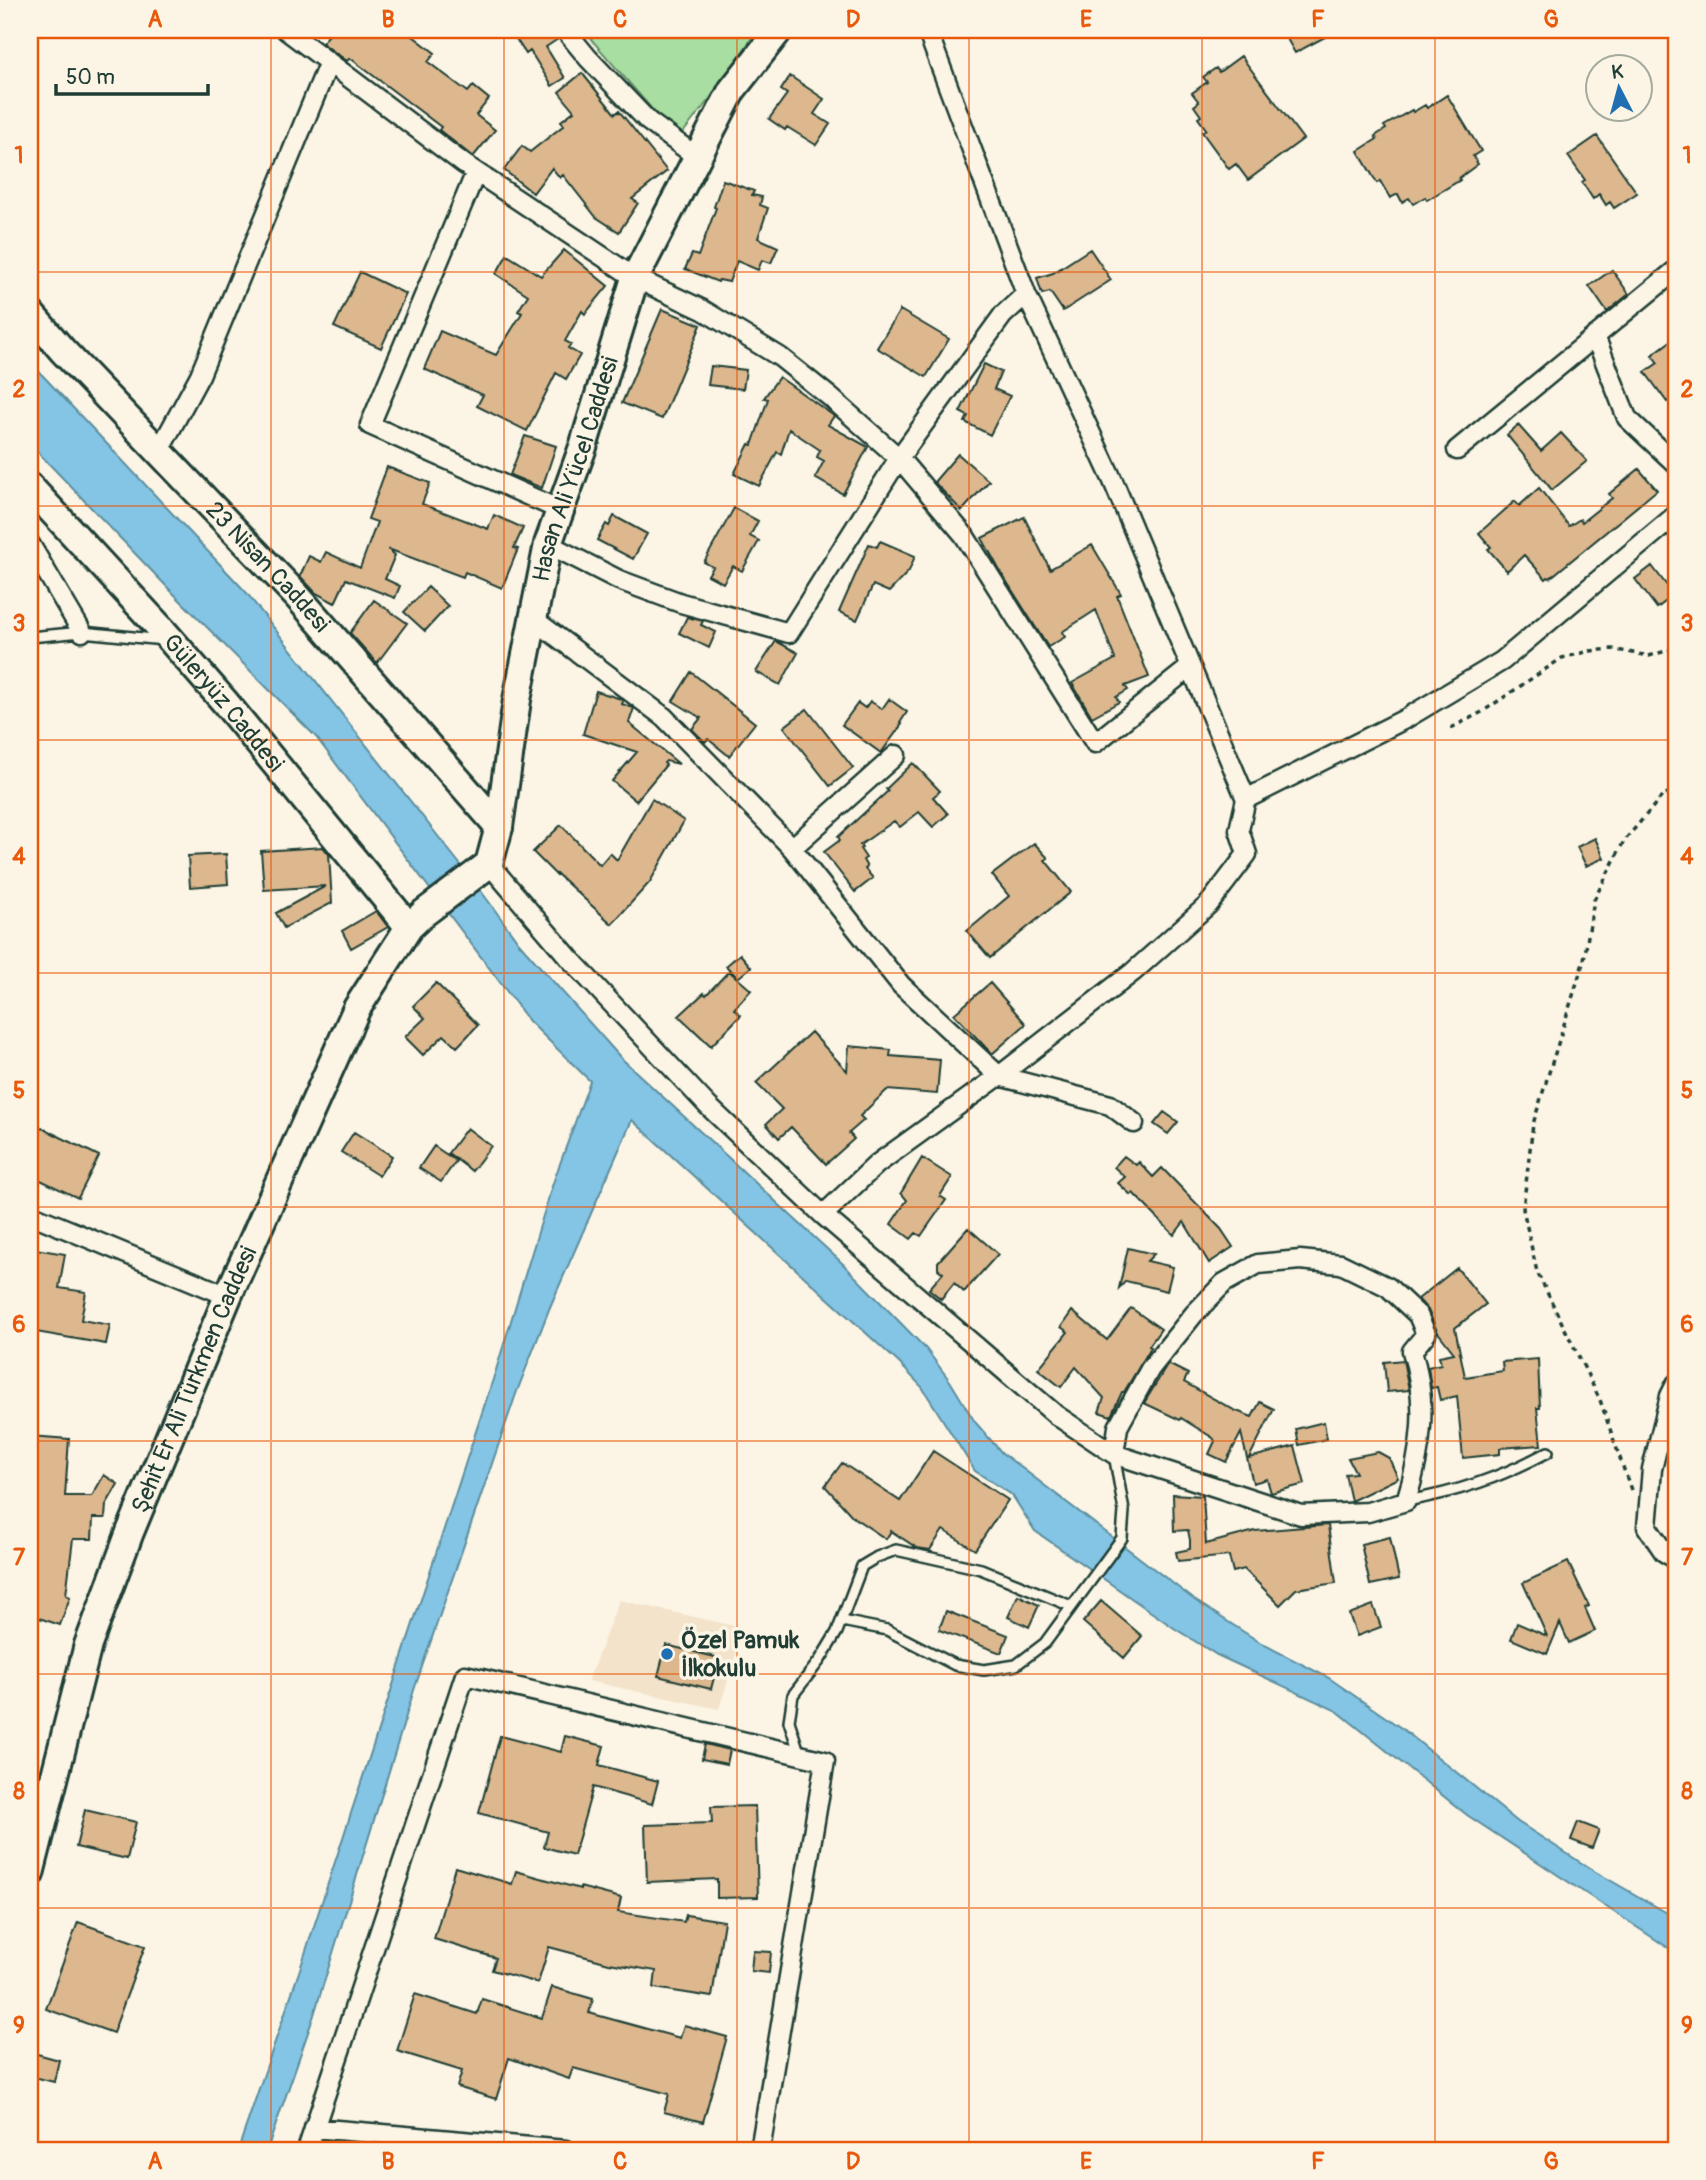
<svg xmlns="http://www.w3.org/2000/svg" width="1706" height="2180" font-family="Pangolin,sans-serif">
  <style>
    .built { fill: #f3e3cb }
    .green { fill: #a8dea1; stroke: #648e6a; stroke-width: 2 }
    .water { fill: #84c4e4; stroke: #5c8e9e; stroke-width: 2 }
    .building { fill: #ddb88e; stroke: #1f3d34; stroke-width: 2 }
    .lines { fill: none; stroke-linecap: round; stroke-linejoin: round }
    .lane-casing { stroke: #1f3d34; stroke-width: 14 }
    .street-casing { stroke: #1f3d34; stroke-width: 23 }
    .secondary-casing { stroke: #1f3d34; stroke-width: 32 }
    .path { stroke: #1f3d34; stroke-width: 3.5; stroke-dasharray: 5 5; stroke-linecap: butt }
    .lane { stroke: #fcf5e5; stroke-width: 9 }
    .street { stroke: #fcf5e5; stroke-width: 18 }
    .secondary { stroke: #fcf5e5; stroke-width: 26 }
    .grid { fill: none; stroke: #e8590c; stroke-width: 2; stroke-opacity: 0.55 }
    .poi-dot { fill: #1f6fb2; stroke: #fcf5e5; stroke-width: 2.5 }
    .labels { text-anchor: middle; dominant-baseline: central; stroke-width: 7; stroke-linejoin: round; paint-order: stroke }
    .street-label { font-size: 24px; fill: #1f3d34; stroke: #fcf5e5 }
    .poi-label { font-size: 24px; font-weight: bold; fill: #1f3d34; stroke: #fcf5e5; text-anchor: start }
    .neatline { fill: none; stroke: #e8590c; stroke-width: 2.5 }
    .grid-label { font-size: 23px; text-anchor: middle; font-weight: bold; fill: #e8590c }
  </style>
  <rect width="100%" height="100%" fill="#fcf5e5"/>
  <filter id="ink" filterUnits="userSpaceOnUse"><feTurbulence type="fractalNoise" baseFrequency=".0143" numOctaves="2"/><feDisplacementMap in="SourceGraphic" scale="14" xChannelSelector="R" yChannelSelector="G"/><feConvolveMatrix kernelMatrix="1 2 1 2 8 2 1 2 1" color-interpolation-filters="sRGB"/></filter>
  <g filter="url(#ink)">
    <path class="built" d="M619 1600 744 1628 719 1709 588 1681Z"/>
    <path class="green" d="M586 30H757L719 87 678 139 590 38Z"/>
    <path class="water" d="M30 362 245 591 478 887 519 943 621 1058 841 1262 926 1349 950 1381 975 1422 1002 1453 1196 1601 1261 1643 1329 1678 1404 1730 1518 1822 1594 1871 1676 1918V1953L1467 1815 1337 1711 1217 1655 1174 1628 1035 1531 1012 1495 975 1471 922 1387 899 1363 632 1120 550 1307 516 1394 414 1690 313 2018 267 2150H238L301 1966 496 1370 553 1183 590 1081 529 1021 316 737 170 590 30 444Z"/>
    <path class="building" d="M333 30H405L435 53 428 62 468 92 473 86 489 99 476 115 495 130 473 157 439 130 441 127 350 58 347 61 322 43Z
      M510 30H554L558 39 546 47 565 78 552 86 530 51 526 54Z
      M1282 30H1338L1295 53Z
      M1241 56 1303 139 1248 180 1236 164 1229 169 1202 132 1206 129 1198 118 1201 116 1194 106 1199 102 1192 93 1207 82 1203 77 1216 68 1219 72Z
      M582 73 615 114 619 111 667 171 632 199 638 203 619 232 596 217 563 175 560 178 552 168 533 193 504 170 522 146 530 152 564 125 561 121 574 111 559 92Z
      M790 76 824 99 814 114 830 124 816 145 787 127 785 130 769 119 787 94 781 90Z
      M1447 95 1481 151 1473 156 1478 164 1459 178 1460 180 1427 200 1425 197 1413 204 1409 198 1402 202 1398 194 1390 198 1380 181 1377 183 1358 151 1377 139 1375 136 1386 129 1384 126 1412 110 1413 112 1425 105 1427 108Z
      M1597 136 1637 193 1614 208 1610 202 1606 205 1599 194 1593 199 1582 182 1585 180 1568 156Z
      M723 180 754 191 752 195 762 197 760 205 768 208 758 238 778 247 771 263 762 260 758 270 737 261 729 282 719 280 718 282 685 269 692 254 698 256 716 208 714 207Z
      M1090 249 1111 280 1063 311 1050 292 1042 294 1037 278 1053 273Z
      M564 250 608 286 585 314 582 311 565 341 571 344 568 348 580 355 566 379 556 373 527 431 477 406 483 395 424 369 440 331 496 355 522 313 518 311 528 295 496 274 507 255 541 276Z
      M1612 270 1629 294 1607 312 1589 286Z
      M360 272 406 294 381 348 334 327Z
      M662 309 701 325 662 419 622 403Z
      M900 310 949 339 926 377 877 348Z
      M1676 337V395L1667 402 1645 372 1658 363 1652 355Z
      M984 364 1001 372 994 389 1010 396 990 435 965 422 968 416 960 412Z
      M711 366 746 370 743 389 708 385Z
      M779 377 834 416 828 425 868 447 843 494 815 478 824 461 817 457 820 450 789 429 781 454 777 452 759 486 734 474 749 444 752 445 768 399 764 398Z
      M1518 425 1541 451 1561 433 1587 461 1552 490 1507 435Z
      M525 436 556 446 542 488 510 475Z
      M958 454 989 481 962 511 934 482Z
      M387 467 430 483 422 504 488 529 494 515 523 528 514 548 518 549 502 588 465 572 463 577 388 549 395 555 385 579 400 586 395 598 346 579 335 603 316 593 300 576 309 556 321 562 326 552 360 568 377 522 368 519Z
      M1639 469 1657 490 1550 578 1548 577 1546 579 1524 555 1507 571 1488 549 1491 547 1479 533 1515 501 1519 506 1539 488 1569 526 1580 519 1582 522 1612 498 1609 494Z
      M734 508 758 521 750 536 759 541 742 571 733 566 723 583 708 575 713 567 704 562Z
      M614 516 647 534 633 559 597 540 606 524 609 526Z
      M1024 517 1050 569 1092 545 1121 594 1117 596 1149 677 1125 686 1128 690 1116 697 1119 702 1092 717 1072 683 1115 659 1096 610 1062 632 1065 637 1048 647 1000 571 982 538Z
      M880 541 915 556 909 571 889 592 873 585 857 620 839 612 869 544 877 547Z
      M1652 566 1674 595 1657 608 1635 579Z
      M428 587 448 606 425 631 404 612Z
      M374 600 407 623 377 663 350 633Z
      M687 617 703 621 701 625 716 632 709 648 679 633Z
      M776 641 798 653 780 685 756 672Z
      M691 672 755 723 729 756 708 739 705 742 692 729 701 718 673 701Z
      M596 691 621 699 623 701 622 704 634 708 629 723 679 764 666 761 664 763 666 765 636 801 612 781 637 752 583 734Z
      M889 699 907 712 900 723 902 724 881 753 842 725 858 703 865 708 870 701 882 709Z
      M807 709 853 768 830 786 784 727Z
      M913 763 940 791 933 797 948 814 933 827 919 812 900 827 894 821 860 845 862 848 860 849 866 858 863 860 867 867 865 869 873 878 855 892 824 852 840 840 838 837 888 791 886 789Z
      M652 799 684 821 650 882 612 924 557 874 556 875 533 852 561 825 600 865 610 853 617 860Z
      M1595 838 1604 858 1586 866 1577 847Z
      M1034 843 1048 858 1045 860 1071 892 990 958 967 931 1009 896 992 875Z
      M323 847 329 854 332 903 284 928 276 913 326 886 264 890 261 851Z
      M226 854 228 884 190 887 188 856Z
      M376 911 388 927 351 948 342 931Z
      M740 954 751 967 738 978 726 966Z
      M729 971 751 990 734 1009 741 1015 711 1046 679 1016 704 993 706 995Z
      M436 983 478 1025 457 1047 444 1035 423 1055 405 1037 425 1018 413 1006Z
      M990 983 1026 1024 992 1054 954 1014Z
      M811 1032 847 1071 849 1046 891 1050 890 1056 940 1060 937 1094 887 1090 860 1116 864 1120 849 1133 854 1139 826 1164 791 1127 779 1138 766 1124 782 1109 756 1083Z
      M1164 1112 1178 1122 1168 1134 1154 1124Z
      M30 1122 99 1156 78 1198 30 1175Z
      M467 1128 491 1146 472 1171 448 1153Z
      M354 1132 392 1156 379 1176 341 1152Z
      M434 1146 456 1161 441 1182 419 1168Z
      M1124 1156 1136 1165 1139 1162 1153 1177 1162 1168 1221 1229 1233 1247 1209 1263 1184 1222 1174 1235 1133 1193 1131 1195 1118 1183 1125 1177 1114 1167Z
      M922 1158 952 1177 940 1196 946 1200 921 1236 916 1233 911 1239 891 1224 907 1200 901 1193Z
      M968 1228 998 1254 964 1292 954 1283 941 1299 929 1289 943 1273 938 1269V1262Z
      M30 1248 65 1254 59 1288 86 1292 81 1320 110 1325 106 1344 30 1331Z
      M1128 1248 1154 1254 1147 1261 1173 1267 1167 1291 1126 1281 1119 1288Z
      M1457 1268 1486 1304 1455 1328 1465 1377 1503 1371 1502 1362 1538 1359 1540 1408H1537L1541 1445 1500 1448V1454L1463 1458 1457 1396 1440 1400 1437 1387 1431 1388 1428 1367 1441 1364 1439 1356 1454 1353 1437 1331 1428 1310 1418 1299Z
      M1131 1308 1161 1329 1149 1346 1151 1347 1147 1354 1124 1392H1122L1111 1416 1099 1412 1104 1398 1076 1367 1061 1387 1038 1369 1068 1332 1061 1327 1072 1311 1107 1340Z
      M1403 1360 1409 1390 1387 1392 1384 1362Z
      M1168 1364 1188 1374 1184 1382 1234 1410 1252 1417 1260 1402 1274 1409 1249 1458 1295 1446 1305 1484 1271 1493 1267 1479 1253 1483 1241 1433 1226 1462 1209 1454 1215 1441 1213 1438 1181 1418 1180 1420 1144 1403Z
      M1324 1422 1327 1439 1299 1445 1296 1429Z
      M30 1436 69 1439 65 1496H92L104 1475 118 1484 106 1505 105 1518H93L92 1539H73L66 1595 70 1597 60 1625 30 1615Z
      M933 1451 1008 1500 975 1550 943 1530 930 1550 917 1548 891 1531 886 1539 853 1517 825 1486 842 1463 900 1501Z
      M1378 1452 1389 1458 1398 1478 1351 1501 1345 1474 1356 1473 1348 1458Z
      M1173 1494 1203 1496 1206 1544 1255 1531 1328 1525 1336 1583 1296 1589 1280 1605 1244 1569 1233 1572 1229 1556 1178 1561 1176 1552 1190 1549V1540L1188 1530 1174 1531Z
      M1390 1537 1399 1579 1370 1585 1361 1544Z
      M1568 1562 1589 1606 1585 1608 1595 1631 1569 1643 1560 1623 1547 1654 1511 1639 1517 1623 1547 1636 1523 1583Z
      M1018 1595 1039 1605 1029 1627 1008 1617Z
      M1101 1601 1142 1636 1124 1658 1083 1622Z
      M1373 1605 1381 1627 1357 1636 1349 1614Z
      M946 1611 1008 1635 1001 1653 939 1630Z
      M666 1645 719 1658 711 1689 658 1676Z
      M500 1736 561 1752 565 1736 604 1746 599 1765 658 1781 652 1804 593 1787 574 1855 544 1847 548 1832 479 1813Z
      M705 1744 730 1750 727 1764 702 1759Z
      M755 1806 758 1897 717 1898V1879L647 1882 645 1825 712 1823 711 1807Z
      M85 1810 136 1822 127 1859 76 1847Z
      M1578 1822 1599 1830 1592 1848 1571 1840Z
      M455 1867 512 1884 516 1871 580 1889V1887L621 1898 618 1912 684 1922 686 1915 724 1921 712 1997 654 1988 656 1971 609 1963 549 1947 538 1983 492 1970 496 1958 434 1939Z
      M78 1922 145 1946 113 2033 46 2009Z
      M753 1951 771 1952 769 1973 751 1971Z
      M552 1987 593 1999 589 2013 680 2038 684 2025 727 2037 703 2122 664 2112 669 2094 573 2068 569 2079 509 2058 496 2099 457 2087 462 2071 397 2051 415 1994 477 2014 482 1999 542 2018Z
      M30 2052 59 2060 54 2082 30 2076Z"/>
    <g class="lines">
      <g class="lane-casing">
        <path id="lane" d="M30 637 82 632 164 640
          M1406 1501C1459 1492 1501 1477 1548 1452
          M842 1621 887 1630 955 1665 984 1670 1016 1665 1045 1643 1122 1538 1124 1511 1114 1454
          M800 1755 789 1721 793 1695 820 1660 837 1632 862 1566 877 1557 896 1550 981 1569 1071 1606"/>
      </g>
      <g class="street-casing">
        <path id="street" d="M286 30 464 164 635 278 703 310 780 357 830 397 899 458 964 535 1095 743 1189 668
          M565 30 588 58 648 121 697 157
          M476 172 370 425 560 510
          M1595 336 1627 418 1676 464
          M1457 450 1676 270
          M159 451 200 375 329 62
          M30 544 82 632
          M548 544 619 580 681 603 789 633 899 458 1003 315 1026 294
          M532 618 664 717 792 848 901 985 999 1076 1110 1105 1134 1123
          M1246 799 1405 719 1502 661 1676 515
          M792 848 896 755
          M489 864 571 960 708 1106 823 1215 1056 1415 1114 1454 1301 1515 1368 1512 1406 1501C1422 1451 1428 1402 1412 1351L1426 1334 1418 1315 1388 1287 1341 1264 1300 1260 1258 1264 1224 1283 1194 1314 1150 1369 1118 1427 1114 1454
          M30 1214 228 1296
          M823 1215 877 1164 999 1076 1133 972 1209 904 1247 854 1239 830 1246 799 1113 481 1026 294 927 30
          M1676 1384 1670 1396 1652 1469 1647 1527 1664 1552 1676 1559
          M314 2128 566 2150
          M307 2150 465 1675 825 1761 760 2150"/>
      </g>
      <g class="secondary-casing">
        <g id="secondary">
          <path id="s1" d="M30 313 63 351 297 596 499 827"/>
          <path id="s2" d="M30 487 163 631 224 701 409 927"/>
          <path id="s3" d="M30 1874 88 1645 130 1532 228 1296 357 1008 409 927 424 913 489 864 499 827 517 700 548 544 583 447 635 278 732 90 779 30"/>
        </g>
      </g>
      <path class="path" d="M1451 728 1482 712 1562 658 1590 651 1612 649 1649 656 1676 648
        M1631 1490 1600 1400 1537 1272 1523 1209 1533 1124 1584 960 1594 900 1624 841 1663 795 1676 790"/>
      <use href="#lane" class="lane"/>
      <use href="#street" class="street"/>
      <use href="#secondary" class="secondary"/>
    </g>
  </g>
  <path class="grid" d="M271 30V2150M504 30V2150M737 30V2150M969 30V2150M1202 30V2150M1435 30V2150M30 272H1676M30 506H1676M30 740H1676M30 973H1676M30 1207H1676M30 1441H1676M30 1674H1676M30 1908H1676"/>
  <circle class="poi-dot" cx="667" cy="1654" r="7"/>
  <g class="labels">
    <g class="street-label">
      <text stroke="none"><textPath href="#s3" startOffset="1531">Hasan Ali Yücel Caddesi</textPath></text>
      <text stroke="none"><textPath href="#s1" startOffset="348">23 Nisan Caddesi</textPath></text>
      <text stroke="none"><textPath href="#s2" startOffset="290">Güleryüz Caddesi</textPath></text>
      <text stroke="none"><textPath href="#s3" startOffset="522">Şehit Er Ali Türkmen Caddesi</textPath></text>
    </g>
    <g class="poi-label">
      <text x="681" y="1640">Özel Pamuk<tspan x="681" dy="28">İlkokulu</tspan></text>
    </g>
  </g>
  <rect width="1706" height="2180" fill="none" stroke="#fcf5e5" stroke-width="77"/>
  <g transform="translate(1619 88) rotate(354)"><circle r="33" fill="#fcf5e5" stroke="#a4ab9e" stroke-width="2"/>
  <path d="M0-5L12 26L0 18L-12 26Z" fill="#1f6fb2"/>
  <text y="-10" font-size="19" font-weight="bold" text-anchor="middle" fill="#1f3d34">K</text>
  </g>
  <path d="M56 84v10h152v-10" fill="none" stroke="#1f3d34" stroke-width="3.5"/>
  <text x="66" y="84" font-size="21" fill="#1f3d34" stroke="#fcf5e5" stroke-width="5" paint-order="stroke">50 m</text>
  <rect x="38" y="38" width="1630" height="2104" class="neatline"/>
  <g class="grid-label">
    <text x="155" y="27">A</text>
    <text x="388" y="27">B</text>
    <text x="620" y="27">C</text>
    <text x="853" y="27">D</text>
    <text x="1086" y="27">E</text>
    <text x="1318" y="27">F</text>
    <text x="1551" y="27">G</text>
    <text x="19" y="163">1</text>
    <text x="1687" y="163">1</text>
    <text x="19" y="397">2</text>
    <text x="1687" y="397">2</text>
    <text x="19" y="631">3</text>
    <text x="1687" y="631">3</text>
    <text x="19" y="864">4</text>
    <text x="1687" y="864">4</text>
    <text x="19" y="1098">5</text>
    <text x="1687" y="1098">5</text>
    <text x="19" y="1332">6</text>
    <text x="1687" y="1332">6</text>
    <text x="19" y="1565">7</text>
    <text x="1687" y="1565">7</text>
    <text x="19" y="1799">8</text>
    <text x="1687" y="1799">8</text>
    <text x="19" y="2033">9</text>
    <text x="1687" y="2033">9</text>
    <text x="155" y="2169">A</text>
    <text x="388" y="2169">B</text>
    <text x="620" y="2169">C</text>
    <text x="853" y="2169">D</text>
    <text x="1086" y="2169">E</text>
    <text x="1318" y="2169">F</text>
    <text x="1551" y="2169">G</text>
  </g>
</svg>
